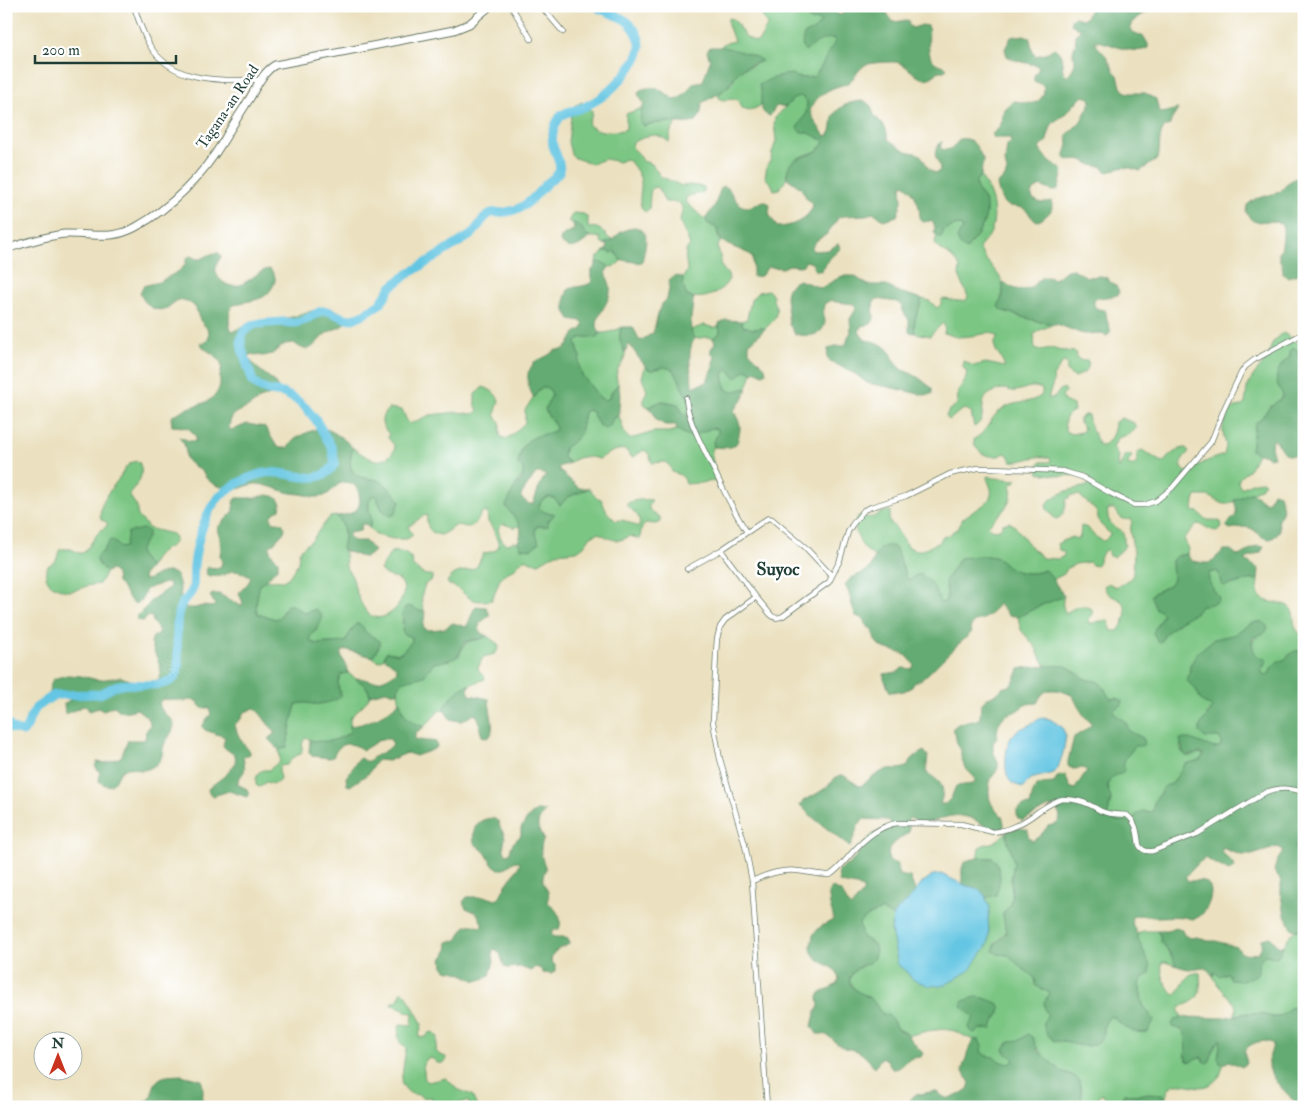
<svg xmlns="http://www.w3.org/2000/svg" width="1310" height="1113" font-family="'IM FELL Double Pica',serif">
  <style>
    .green { fill: #7bc684; stroke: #4d825c; fill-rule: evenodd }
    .forest { fill: #64ab72; stroke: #427453; fill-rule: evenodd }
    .water { fill: #65c6e3; stroke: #42828c }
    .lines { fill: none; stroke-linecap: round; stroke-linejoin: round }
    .river { stroke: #65c6e3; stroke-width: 9 }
    .street-casing { stroke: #667665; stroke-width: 6 }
    .primary-casing { stroke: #667665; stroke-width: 9 }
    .street { stroke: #fff; stroke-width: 4.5 }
    .primary { stroke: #fff; stroke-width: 7 }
    .labels { text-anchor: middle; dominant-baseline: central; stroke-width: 5; stroke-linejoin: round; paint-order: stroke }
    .street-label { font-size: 15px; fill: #1f3d34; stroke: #fff }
    .quarter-label { font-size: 18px; font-weight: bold; fill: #1f3d34; stroke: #fff }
  </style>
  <rect width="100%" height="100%" fill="#fff"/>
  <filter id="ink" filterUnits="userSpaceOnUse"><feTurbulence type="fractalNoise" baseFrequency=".02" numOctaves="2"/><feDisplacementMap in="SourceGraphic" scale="10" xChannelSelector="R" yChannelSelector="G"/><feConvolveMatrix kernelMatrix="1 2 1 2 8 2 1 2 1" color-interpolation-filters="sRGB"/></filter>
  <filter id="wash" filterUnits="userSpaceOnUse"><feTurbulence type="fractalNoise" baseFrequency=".0096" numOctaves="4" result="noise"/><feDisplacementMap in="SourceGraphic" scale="20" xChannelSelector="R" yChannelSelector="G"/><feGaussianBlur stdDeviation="1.12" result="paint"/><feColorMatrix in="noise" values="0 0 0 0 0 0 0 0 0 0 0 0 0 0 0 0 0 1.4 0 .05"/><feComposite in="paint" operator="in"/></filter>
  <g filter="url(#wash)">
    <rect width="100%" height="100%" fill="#ebe1c0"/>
    <path class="green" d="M764 6H798L802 14 811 21 816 20 821 21C818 28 812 32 805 34L816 42 823 39 835 38C835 46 830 50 826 57 822 65 820 71 812 78H802L785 74 765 82 759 86 762 91 761 105C754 110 749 111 742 108L739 102 736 99 723 100 720 99 718 95 732 83 735 76 741 70 762 61 748 54 720 47 723 44 734 41 728 25V18C738 19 737 26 742 32 745 37 751 40 756 42L759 41 768 24C762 19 761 15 763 8Z
      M798 96 804 97 807 101 806 114 797 128 811 133 821 139 826 140 817 151 800 157 787 172C787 180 784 183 779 189L774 190 772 185 765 177 767 165 771 160 772 153 776 141 774 123 775 118 794 98Z
      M582 102 592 110V115L588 124C596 133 615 133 626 129V114L642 108 640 117 644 126C656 123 666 122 677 123L671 131 669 142C654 130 649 136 633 142L632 147 639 154 643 161 652 164 660 176 682 186 690 185 704 187V191L702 193 688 196 685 201 703 218H706L707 223 717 228 718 237 721 241 717 247 721 258V266L728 275 729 279C721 294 703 301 687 296 682 286 680 281 687 271 687 261 682 253 690 245 688 238 682 229 680 222 680 217 683 212 682 206L677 202H665L658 187 652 188C649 194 650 201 649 209L645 212C636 204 642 192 641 181 640 176 637 171 634 167 631 163 630 161 625 159L619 162 605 159 592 164 575 158 571 154 568 142 571 117 574 106Z
      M981 176C984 183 989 190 991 197 995 208 995 226 989 236 986 240 982 244 979 248 981 252 984 257 987 261 1003 280 1008 283 998 307 1009 316 1039 321 1054 324L1040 330 1034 334C1035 339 1034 343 1035 348L1040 350 1052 348 1058 350 1074 352 1076 353 1077 358 1082 361H1088C1090 371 1083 374 1075 377 1068 374 1066 373 1067 365L1064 361 1053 376C1055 386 1048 391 1049 399L1055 397 1060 390 1064 388 1066 391 1062 397 1064 401 1073 405 1074 411C1065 415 1063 422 1066 431L1071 434 1082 432 1084 428 1080 424 1079 419 1084 415H1088L1091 429 1095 435 1098 445 1102 446C1110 443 1115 431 1115 422L1121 418 1134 423 1137 427C1131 435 1126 435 1118 438L1113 447 1118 456 1117 467 1119 469 1124 457 1129 454 1132 456 1128 462 1129 465H1135L1137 462V453L1142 450 1160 461 1164 462C1169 455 1178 448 1186 448L1189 451C1185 458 1178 462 1183 470L1187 472C1198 465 1212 458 1224 455L1226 446 1223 432V426L1229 411 1235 407 1242 406 1245 403 1247 388 1253 376 1262 365 1267 357 1273 342 1283 333C1291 336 1293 345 1304 343V358L1299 357 1297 349 1284 362 1278 386 1282 391 1283 397 1268 409 1254 428 1251 450 1257 454 1250 468 1239 479 1238 483 1241 488 1254 482 1262 481 1265 483 1258 490 1247 494 1229 504H1223L1208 496H1196L1194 501 1193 511 1199 512C1208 525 1209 517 1221 522L1222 526 1219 531C1207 531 1207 525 1197 524L1184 538 1188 549 1187 554 1176 556 1172 561 1173 580 1169 585 1152 594 1160 610 1163 614 1158 624 1155 628 1161 642 1165 634 1180 621 1196 612 1200 607 1217 602 1219 597C1213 589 1207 582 1208 573L1217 571 1219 574 1221 584C1222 584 1227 586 1229 585 1239 584 1247 578 1258 580 1254 612 1282 596 1291 609 1297 617 1290 623 1300 634L1304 632V651C1294 650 1291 653 1285 659 1277 666 1273 664 1269 674L1264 676 1261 670 1265 665C1247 645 1248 643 1268 627L1263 622H1256L1233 635 1214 639 1190 666V673L1187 680C1189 683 1193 686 1196 690 1202 700 1197 700 1210 705L1212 709 1207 713 1212 737H1219L1222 742 1220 747 1214 748 1208 746 1180 745 1182 752 1186 756H1191L1199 753 1204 755 1200 760 1185 764 1176 780 1172 784C1161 786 1163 789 1157 797 1157 798 1155 799 1155 800 1153 804 1154 808 1152 812H1148L1133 820 1128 822 1110 820 1107 818 1111 799 1107 786 1110 779 1116 774 1123 764 1125 758 1129 754 1135 746 1143 738 1129 731C1126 718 1120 720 1113 712L1115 708 1122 705 1117 698 1111 699 1107 696 1105 689 1097 681 1087 680 1068 667 1054 666 1047 667 1037 652V649L1021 630 1018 617 1037 607 1064 596C1062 603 1062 607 1066 613 1075 607 1082 603 1092 609L1093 614 1089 619 1088 623H1093L1100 621H1108L1112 631H1118C1125 622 1131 606 1118 599 1112 596 1106 594 1104 586L1108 583 1116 587 1131 578 1133 574 1134 553 1130 532 1132 520C1129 519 1126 520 1123 519 1119 518 1117 511 1114 509H1108C1106 519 1111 527 1121 530L1124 536V541L1125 545C1123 550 1118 553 1114 557L1109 556 1107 549C1101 552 1100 561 1096 566L1092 565 1089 562 1076 564 1067 568 1064 574 1052 580 1044 570C1034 575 1021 574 1010 568 1005 565 1001 559 994 557 983 555 970 557 959 558L953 569 948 576 946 586 947 595 945 602 939 603C934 588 934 584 921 574L911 580 907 579 896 549C890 545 886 546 880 548L875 557C860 547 858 540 854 523L859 515C878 522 874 511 891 511L889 519 890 523 895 527 907 546 915 550H922L940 542 942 537 950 535 953 531 958 529C959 528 961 522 961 521 967 512 988 507 991 495 993 488 987 482 987 476L995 478 1017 480 1010 486C1017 502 998 515 988 526L993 530 1000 529 1003 524 1009 522 1014 525 1028 543 1032 549 1039 554 1042 558 1058 559 1064 556V552L1059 550 1057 544 1062 541 1073 537 1076 539 1080 537 1081 526 1088 528C1093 535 1096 538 1104 541L1108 537 1110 534 1100 524 1096 511 1079 495H1072L1066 500C1066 508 1064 518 1055 519L1047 509 1046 504C1054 495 1067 490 1079 488 1083 487 1086 487 1090 484V478L1084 474 1061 476 1039 473 1037 469 1040 462H1048L1051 461 1050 458C1035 453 1025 463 1011 461L1008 455 1005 453C1003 454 1000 456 998 456 987 458 973 451 974 439 988 432 989 418 1001 410 1014 400 1030 405 1042 395V389C1029 384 1028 389 1016 391 1011 392 1009 389 1004 389 1001 389 996 391 993 392 974 400 991 418 974 427L971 412 965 409C958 411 955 416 949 420L946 416 948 412 957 404 958 392 965 380 967 372 963 367V361L968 363 973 366 986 363 1005 367C1003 359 996 354 994 345L998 336 990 332C983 335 964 337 956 337 952 336 948 334 944 333L945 327 943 323 930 336 915 333C912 318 919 313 922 299L930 301 937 308 941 304 942 299C950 299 957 302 965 301L968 297 959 275 960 268 958 263 949 255 937 247 935 242 937 236 941 237 944 230 954 226 960 225 963 228 957 238 966 249C977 236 987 225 986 207 986 196 967 185 981 176Z
      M573 213 584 214 588 218V226L589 228C600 225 604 234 610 239L613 240 603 244 601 243 600 238C595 236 591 238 587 235 583 232 583 227 578 225 575 223 572 223 569 222V220Z
      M607 251 611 253 615 251 621 261C612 271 607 266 596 261 599 255 601 253 607 251Z
      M768 290 773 295C772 300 774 302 776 307 778 317 772 322 765 329 761 327 760 328 756 329 751 329 747 327 743 326L741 321 747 319 751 300 758 292Z
      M704 325 715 328 719 326 720 333 713 338 707 337 694 339 691 335V330Z
      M622 327C615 340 625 342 625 354 625 367 612 366 618 384L613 390 608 399 605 401 600 398 582 375 578 365 580 357 576 342C582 334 589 338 597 338L600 333C608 333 615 331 622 327Z
      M645 366 652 370 664 367 672 369 679 379 681 386 693 407 694 412 690 416 683 415 678 404 663 401 648 407 644 404V397L647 391 642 378Z
      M726 369 742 373 745 370H750L752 373 747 388 731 392 726 389 723 375Z
      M483 387C490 389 496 393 499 400L495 415 500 422V436L506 439C513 435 519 428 525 423V410L538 390 545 387 550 390 552 395 545 409C547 418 555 421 556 430 551 433 546 434 541 435 524 440 520 448 518 464L523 468C524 479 520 476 517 483 514 489 514 507 513 514L520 525C515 530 509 525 503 524L498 529C500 535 501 543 508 544L513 542H518L521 548 539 543 535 531 537 526 545 527C547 521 552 519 554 514L544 512 539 507C540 501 543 499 549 497L555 499 560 505C564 502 565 499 569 497 576 493 582 492 589 488L596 497 601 499 607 512 616 521C626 518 630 524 639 527 642 514 632 512 626 504 633 500 643 499 652 500L649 504V509L654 514 660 517V523L654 524 647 523C640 527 641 532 640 539H638L631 536C627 537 623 540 619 540 612 541 604 535 598 533L591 536 584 546 577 551 556 553 539 563 531 562 526 559 522 561 514 569 503 575 500 579 492 600C485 601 477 602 471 599 463 594 458 586 449 585L447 582C456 567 470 574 477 566 479 563 481 557 483 554L496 550 499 545 493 529 488 522 487 512 481 513C479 519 475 526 468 527 464 527 459 524 455 526 451 528 446 533 441 535 429 534 426 526 427 515L423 516 408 527 413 535 407 539H393L376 535 369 528C376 516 363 509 372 495L376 496 382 510 394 515 400 502C398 496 385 483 378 480 372 478 364 479 358 476 347 470 350 457 353 448 368 458 382 469 395 449L394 445 388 438 389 434C380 424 379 418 389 408L402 410C405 415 406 421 410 424L430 415 458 412 473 414 478 411 475 403V394Z
      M588 410 592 412 597 423 609 427 613 418 619 416 625 434 630 439 654 432H670L676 430 680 431 684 434 695 435 704 430 712 428 718 429V434L713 442 714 447 711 451C712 461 716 470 717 480 708 483 697 483 686 484 684 475 680 475 672 472L670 466 665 462 652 463 649 454 644 450 633 457 630 456 626 450C616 448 608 454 599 459 589 456 578 455 570 463L563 458 564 449 574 441 582 425 584 412Z
      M136 461 139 462C145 474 139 483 131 491L130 496 137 507V513L139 518 144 522 148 528 172 534 175 537C175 547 169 546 162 551 157 555 153 562 150 567L141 557 139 551 145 541 120 548 114 541C101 548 103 552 99 565L106 572 99 584C94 585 88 585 84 587 71 592 67 593 54 586 48 583 45 578 46 570 47 564 53 564 56 560 58 557 58 552 60 549H71L79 553H83C92 545 95 532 107 526V522L101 520C97 503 111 490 120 477 125 469 126 464 136 461Z
      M337 516C345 526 345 536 342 549 347 554 345 560 346 567 347 571 351 573 352 577 354 580 354 584 355 588 358 596 361 605 367 612 382 630 411 600 402 583 397 575 388 580 380 570L391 552C401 551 408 552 413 562L412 565C418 571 423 576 432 575V580L425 584C422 593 420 601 424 610L420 611 409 606C402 617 400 622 405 635L412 637V641C410 645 404 652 399 653 396 654 390 652 386 652L384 658 380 661 376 660 373 657 380 644 365 632 363 627 355 625C352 631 347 636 345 642L317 644 311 642 310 638 311 634 317 630 315 609 305 613 297 608 283 610 280 617 275 619C269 616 263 617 257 613 255 603 258 594 260 584L266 580 283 581 289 577 298 563 299 552 302 548 312 540 320 529 330 517Z
      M487 636 498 644 499 648 495 654 483 657 478 668 479 671 484 676 485 679C467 686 453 690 444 709L439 711 424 727C402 718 399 709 398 686L404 681 424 676 434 663 459 656C467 634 472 645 487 636Z
      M348 673C357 680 367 684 370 695L367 701 350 718V732C338 741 318 748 306 737 301 742 303 748 301 754 294 756 292 758 287 765L280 766 279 770 280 780C275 785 272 784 266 782L259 787 256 785V779L258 773 263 770H269L280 761 279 750 287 747C289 733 292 719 296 705 303 701 309 704 317 704 324 704 336 701 341 695 338 686 336 682 342 674Z
      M1007 831V838L1014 862 1011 880 1012 896 1010 905 1003 914 1006 932 994 945 998 954 1009 955C1016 963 1026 969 1033 976 1040 984 1040 989 1050 993L1048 1015 1054 1041 1070 1043 1104 1034C1104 1025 1104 1022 1111 1016L1116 1018 1121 1024 1154 1020 1143 1005 1139 984 1143 978 1150 973V966L1138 939 1137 934 1143 931H1157C1161 936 1161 942 1165 947 1169 953 1173 959 1177 966L1165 962H1162C1160 974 1166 987 1174 995 1185 989 1183 971 1200 973 1201 992 1201 1001 1181 1006L1179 1011 1182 1017 1175 1019 1179 1029C1190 1033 1186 1047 1185 1056L1196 1058 1201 1057 1204 1062 1210 1061C1213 1052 1214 1044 1222 1039L1221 1046 1219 1052 1220 1063 1224 1064C1221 1069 1222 1075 1217 1079 1215 1081 1211 1085 1207 1086 1192 1091 1171 1072 1166 1097 1155 1091 1148 1095 1137 1095 1133 1095 1129 1094 1124 1094L1122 1098 1125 1103 1116 1106 1112 1104 1101 1094 1097 1100 1099 1107H1070L1078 1105 1082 1101C1082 1095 1081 1084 1077 1079 1073 1074 1065 1073 1059 1070 1045 1059 1038 1050 1028 1034L1020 1040 1008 1043 1004 1049 1006 1054 1012 1057 1014 1061 1009 1064 999 1061 995 1057 986 1056 981 1052 979 1040C969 1040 965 1036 957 1032 944 1026 921 1032 908 1036L903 1031 897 1029C893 1022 892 1015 883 1014 878 1010 876 1003 871 999 867 995 861 994 857 991 841 978 856 968 869 963L874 944 862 937 859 923C864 918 875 912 882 910L893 917 891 930 898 964 906 971 912 979 989 934 988 918 990 908 986 898 996 894 1000 877 993 858H978C978 843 982 846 994 842 999 840 1003 835 1007 831ZM984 998 991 1002 1001 1012 994 1021 993 1026 986 1030 980 1029 977 1032 973 1022 974 1018 971 1014Z
      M1298 837H1304V863L1295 849Z
      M1296 930H1304V955L1302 960 1304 962V975H1302V980L1304 981V997L1299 1006 1290 1008 1279 1017C1272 1017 1266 1015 1259 1014 1251 1012 1243 1013 1235 1015L1236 1008 1235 1004 1218 985 1213 976 1214 972 1224 975 1227 973 1229 974V977L1240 981C1245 977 1251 978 1256 975 1258 971 1257 967 1258 963 1262 953 1271 954 1280 953 1284 944 1288 936 1296 930Z
      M402 991 406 994 422 1023C422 1028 419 1032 419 1038L426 1037 429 1033 433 1032 438 1037 436 1051 440 1055 446 1057 447 1060 443 1063H437L433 1059 428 1058 423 1064 425 1080 428 1082 446 1078 457 1089 472 1095 477 1107H470L468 1101 456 1104 447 1102V1107H432V1097L423 1098C419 1094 418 1095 412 1094 407 1092 404 1087 401 1083L406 1048C396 1041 398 1035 400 1024L412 1025 413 1013 406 1012 404 1009 390 1004 398 1000Z"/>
    <path class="forest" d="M798 6H833L835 12 840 15 853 6H892L887 8V13L893 22C898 22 903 20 908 20L909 26 913 28 922 25 928 26C931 40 922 62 944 66L947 69 944 71H939C919 92 912 64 896 62 888 62 873 62 865 65 858 69 855 78 849 82 846 85 846 84 842 85 828 89 816 96 810 110L813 119 825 136 829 135C834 128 830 119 836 112 841 105 857 99 866 102 868 103 871 106 872 108 873 117 879 119 884 126 887 130 887 134 888 139 893 143 899 147 905 150 909 153 917 152 920 155 927 160 923 167 935 173L940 171C940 157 928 157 942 141L940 148C950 153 954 146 960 139 974 136 978 150 984 161L982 166 981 176C967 185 986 196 986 207 987 225 976 236 966 250L960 245 957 238 963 229 961 225 954 226 944 230 941 237 937 236 934 233 935 227 933 222 929 221 923 222 919 218C922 207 913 188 903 184L901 187 902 201 897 216 883 220 876 214 873 213 866 215 844 216 839 217 826 235 817 240 812 247 813 251 828 250 838 244 840 246 841 248 831 257 821 271 815 270 812 263 806 261 803 265 800 266 789 265 783 268 768 267 761 276 753 277V258L750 254C745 253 743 250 738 249 727 245 717 241 717 228L707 223 706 218 715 205 719 193 722 186 728 188C733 195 738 208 748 207 752 207 759 202 764 201L770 204 769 214 777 227C792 227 806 220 813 207L811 202 807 199 801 188 787 178C786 154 805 160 818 150 821 148 823 144 825 140 816 139 811 131 800 132L797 128 806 114 807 101C797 89 793 102 785 107L777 106 774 109 770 116C755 112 765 97 759 85 768 79 781 75 792 74 798 79 804 78 813 77 821 70 823 62 828 53 831 47 835 45 835 38 827 39 821 39 815 44 811 47 809 49 804 51 801 46 802 39 805 34 812 32 818 28 821 21L816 20 811 21C805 17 802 12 798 6Z
      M1091 6H1152V8L1132 22 1130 28 1133 32 1144 37 1148 44V48C1139 54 1119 48 1109 44 1103 43 1100 40 1094 41L1097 46 1107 57 1114 71 1118 75 1121 87 1124 91 1129 93H1145L1156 99 1159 112C1165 114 1171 110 1178 109 1175 116 1171 118 1170 125L1166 126C1157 135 1161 148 1158 159L1140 171C1127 166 1121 166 1109 172L1105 171 1102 166C1092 167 1090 163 1082 160 1076 158 1071 161 1065 159V154L1068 145 1067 135 1081 121 1091 102 1090 98 1083 96 1064 115 1054 122 1051 126 1046 143 1039 148C1042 154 1048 160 1053 164 1057 166 1060 167 1063 171L1059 187 1057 190 1052 191 1041 186 1035 189 1031 194 1033 199 1041 203 1051 201C1053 207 1052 211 1047 215 1032 230 1033 212 1022 208 1018 206 1015 207 1010 206 1002 206 998 192 997 184L1005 177 1007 171 1005 162 1007 145 1011 143 1010 138H994L991 135 997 130 1002 122V115L1004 110 1013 101C1023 101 1033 108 1041 98 1044 94 1044 90 1044 86L1034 81V76L1039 68 1036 65C1027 63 1014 61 1007 56L1005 49 1011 37 1024 35 1029 37C1032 44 1031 50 1035 56L1045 54 1054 48C1065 55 1060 63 1064 74L1067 76C1071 72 1075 66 1075 61 1075 52 1073 60 1073 52 1074 44 1077 46 1075 35L1081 30 1071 24V20L1075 17 1082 19 1086 18Z
      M710 47C715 47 718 47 723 47 733 49 755 55 762 61 752 64 741 67 735 76 731 81 730 85 725 89 718 95 710 98 702 103 701 129 688 123 668 122 660 122 652 124 644 126L640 123 642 108 644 104 638 94 640 90C657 84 661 91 675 100 683 98 689 90 693 83L703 81 710 61 707 51Z
      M1304 173V272L1288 277 1283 273C1284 265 1278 260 1279 253 1280 250 1282 248 1282 245 1283 239 1284 230 1282 225 1278 223 1274 221 1270 221 1256 221 1254 226 1246 212L1247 205 1255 199 1280 192 1289 182Z
      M573 223C585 226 581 233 591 237 580 244 573 254 560 242L561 237 566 233 574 230Z
      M633 227C653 228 644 250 642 262 634 264 629 259 621 261L615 251 613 253 607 251 603 252 607 249 608 245 603 244 611 241 621 232Z
      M219 253 221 257C218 261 215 266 216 272 217 276 219 279 223 282 241 296 254 270 270 269 275 274 277 279 273 286 264 304 249 298 232 306 229 313 228 322 231 330L234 331C240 328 246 324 252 322 263 319 276 320 287 318 304 316 336 295 347 322 341 328 336 328 329 332 315 339 313 359 294 343L285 344 272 354 268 355 263 356 250 354 249 359C253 363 256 368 261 371 269 378 274 379 278 389 271 395 268 396 260 399 256 401 253 404 250 406 238 413 230 412 229 429L233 430 247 424 265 427 276 445 280 448H288C289 446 290 444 292 442 298 435 318 427 326 429 334 431 348 442 353 448 350 457 347 470 358 476 364 479 372 478 378 480 385 483 398 496 400 502L394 515 391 516C381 512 381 506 376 496H372C363 509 376 517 369 528L366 524H362L360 531 349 533V537L353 541H365L374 551C366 559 364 558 354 554 349 552 346 552 342 549 345 535 346 527 337 516 351 515 363 511 359 494 358 488 355 485 350 483 337 479 334 492 324 496 322 497 316 497 313 497 309 496 309 495 306 495 298 493 290 494 283 491 275 488 266 485 258 484 249 483 243 489 235 489 228 490 212 485 207 479 203 475 207 477 203 473 198 467 190 466 186 458 185 454 186 451 185 447 184 443 181 440 179 437L190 441H196V437C189 426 185 427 172 426L171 417C176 414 182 410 188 408 202 404 217 401 220 384 220 381 220 379 220 376 221 370 223 366 220 361 214 353 205 351 200 343H203L208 340C211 328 206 329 200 320 197 316 198 309 194 306 191 303 184 299 180 300 175 300 171 306 167 308 154 314 144 303 140 293L143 286 159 282 181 270 186 263V258L191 256C202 262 201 258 211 254 213 253 217 253 219 253Z
      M596 261 606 264 609 267 605 273C608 279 611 285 610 292 609 306 590 319 600 333L597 338C589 338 582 334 576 342L580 357 579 365 582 375 600 398 605 400 608 399 613 390 618 384C622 397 618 403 619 416L613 418 609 427 606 429 600 427 592 412 588 410 584 412 580 434 574 441 564 449 563 458 570 463 558 467 560 471 579 488H589C582 492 576 493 569 497 565 499 564 502 560 505L555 499 549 497C544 499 540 501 539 507L544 512 555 514 548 521V526H537L535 531 539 543 531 549 521 548 518 542C523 531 521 525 513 516 511 512 508 511 506 506L514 488 522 478 523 474V468L518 465C521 448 523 440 541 435 546 433 551 433 556 430 555 421 547 417 545 409L552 395 550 390 545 387 538 390 534 398 528 386V373L534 362 547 356 556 350H562L568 346 575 333 582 329 584 325 581 321 570 319 565 311V298L568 290C576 285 584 288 592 282 590 274 590 271 596 266ZM536 473H540L546 475C539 484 537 494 533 504H529L521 498V495Z
      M1073 269 1087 277 1101 276 1108 278 1110 282 1116 286 1118 289 1119 294C1114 297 1103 297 1096 298L1094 300V306L1098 309 1105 310C1107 314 1106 315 1107 320 1108 325 1111 327 1110 333L1107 336 1099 333 1085 334 1080 333 1057 324 1040 322 1003 311 998 307 1003 295V282C1009 286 1015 290 1022 290 1038 290 1035 271 1054 279L1067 270Z
      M674 276 683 277C682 284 684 289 687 296L694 298C692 303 693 305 692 310 691 320 689 330 694 339 686 353 692 372 692 387L707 382 709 376 713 369V362L715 358 711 352V349L715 343 713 338 720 333 719 323 726 320 741 321 743 326C747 327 751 329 756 329 760 328 761 327 765 329L749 344V351L765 367 766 372 763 374 757 371 752 373 750 370H745L738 377H734L731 371 726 370 723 375 726 389 731 392 747 388 744 398 734 410C735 415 739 420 740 425 740 427 740 432 739 434 738 450 727 448 714 447L713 442 718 434V429L712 428 691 437C685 435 681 431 676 430L677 425H665L656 420 653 412 648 407 662 401 678 404 684 415 690 416 694 412 693 407 681 386 679 379 672 369 664 367 652 370 648 369 638 357 630 345H628L625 353C621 344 617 337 622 327H633L640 341 653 333 659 311 662 304 667 299 669 289V280Z
      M842 276H854L868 285H884L899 292 922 299C919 313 912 318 915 333L909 332V320L904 313 901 305 897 302 877 299 873 303 874 319 871 324 861 326 859 332 865 340C876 341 886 345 892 355 894 361 896 365 901 369 904 371 908 372 912 374 919 377 925 383 932 388V394L923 395 893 388 867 383 857 375 830 361 827 358 828 349 835 346H844L847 342 848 337 851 332 850 319 856 309 855 304 836 302 831 300 824 304C824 305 823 312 823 313 823 315 825 319 825 321 824 337 807 337 795 334L789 324 786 297 787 290 791 284 799 280 821 288Z
      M1293 348 1297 349 1299 357 1304 365V388L1299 389 1298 393 1302 405H1304V447L1301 449 1298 454C1285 458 1282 452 1277 441L1272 440 1271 447 1274 457 1269 458 1264 454H1257L1251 450 1255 423 1260 420 1268 409 1283 397C1282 392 1280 390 1278 385 1273 374 1282 363 1290 356V352Z
      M1273 492 1279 494C1282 505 1286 510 1278 519 1278 523 1280 527 1279 531 1278 533 1276 536 1274 537 1265 544 1258 531 1250 528 1243 526 1237 528 1230 529L1226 526C1228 521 1236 518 1236 513 1237 509 1235 504 1234 500L1247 494 1253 493 1264 502H1268Z
      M267 495C275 496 278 497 281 504L280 509 274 513 271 517C272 524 277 521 282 523L285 528 284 532 269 548 271 553 278 561V567L266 580 260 584C258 594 255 603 257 613 263 617 269 616 275 619L280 617 287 605H292L305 613 315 609C331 619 314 629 310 638L311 642 317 644 345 642C347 636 352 631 355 625L358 623 363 627 365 632 380 641V644L373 657 347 650 342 651 341 656 347 667 348 673 342 674C336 682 338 686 341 696 336 701 324 704 317 704 309 704 303 701 296 705 292 719 289 733 287 747L279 750 268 739 275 733 274 730C266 724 262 713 254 708L243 713 242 718 235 724C236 733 243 745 250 751V754L243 757C247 777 243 768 237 784L247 789 249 794 247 797 229 791 213 796 209 793 208 789C217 780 239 770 235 755L226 749 223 746 225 737 205 730 202 727 206 720 211 714 209 708H202L199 705V702L193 700 184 701 163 699 159 703C161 715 174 718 174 724 174 732 167 738 164 745 162 750 163 756 160 760 156 766 147 771 140 770 134 769 130 766 125 769 115 772 116 795 99 781L100 773 95 766 97 762 106 763 121 757 128 740H145L146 731 150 726V722L148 718 137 709 124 712 118 710 116 707 113 706 102 711 99 708 89 711 87 707 83 706 71 712 65 714 64 704 74 697V693C62 688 61 693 49 693L50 686 53 679 67 675 81 676 98 680 121 677 129 680 145 682 158 680C166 670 153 653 151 642L153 637 158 635 159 631 153 622 152 617 149 616 143 621 137 620V616L149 604 151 600 170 587V584C169 583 168 583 166 583 164 583 148 588 147 589 141 594 147 599 134 604 126 598 126 589 117 583L116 574 111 570 106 572 99 565 96 559 98 554 103 552 110 540 114 541 120 548 125 547 128 532 143 529 148 531V536L139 551 141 557 150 567 144 574 143 579 147 580C152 578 156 574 162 573 183 567 178 590 182 601 183 602 186 608 187 608H195L202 606 213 607 215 604 210 596 213 594H219L241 606 243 603 239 593 248 583 251 578C245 574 238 570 231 571 230 572 229 573 228 573 221 577 215 577 207 575L206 571 208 567 217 568 221 566 222 562 220 556 221 546 218 527 233 512 234 500 237 498H255Z
      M886 546H892L896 549 907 579 911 580 914 576 921 574C933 583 936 589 940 603L945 602 947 595 945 581 953 569 959 558C968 557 989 554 998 558 1002 561 1006 566 1010 568 1020 574 1034 575 1044 570L1048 572C1053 580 1059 588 1064 596L1037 607 1018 617 1015 616 1008 615 1004 609 998 604C995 608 991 615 987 617 979 622 975 617 970 629L972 632 948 654 930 672 922 679 914 683 912 687 904 691 890 692 884 679V674L898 672 902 668 912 669 914 665C903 642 874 659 873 630L867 626 863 619 856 616C851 606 851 595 845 585L850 579 870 569 875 557 880 548Z
      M1257 546 1264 547 1261 552 1248 558 1245 560 1259 569 1258 580 1253 579 1224 586 1221 584 1219 574 1217 571 1209 573C1207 582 1213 589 1219 597L1217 602 1200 607 1196 612 1180 621 1165 634 1161 642H1158L1153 633C1155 626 1161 621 1163 614L1160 611 1155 608 1151 596 1152 594 1169 585 1173 580 1172 561 1176 556 1187 554 1188 556 1192 561 1205 563H1210L1224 550H1231L1238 556C1245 554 1250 548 1257 546Z
      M409 606 420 611 424 610 425 613 423 628 429 630 440 629 445 628 453 623 466 627C471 620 471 613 476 606L486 607 489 612V616L480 623 479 628 481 633 487 636C479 641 471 638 465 643 462 646 461 650 459 654 455 661 442 661 434 663L424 676 404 681 398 686V693L386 691 370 695C368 686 363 684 356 679 362 677 365 680 371 681 381 682 390 677 397 671L396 666C391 664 389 660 384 658L386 652 397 654 401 653 412 641V637L405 635 402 631 403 621 402 616 405 607Z
      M1256 622H1263L1268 627 1266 632 1253 638 1252 643 1255 655 1267 660 1261 670 1264 675 1269 674 1272 667 1278 661 1284 660 1294 651H1304V837H1298L1295 849 1304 863V930H1296L1292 929 1290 924 1285 915 1281 896V881L1274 871 1276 864 1283 850 1278 847 1252 855H1241L1222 848V852L1232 862 1235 867 1229 871 1205 858C1197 863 1192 871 1185 877L1188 881C1195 881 1202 879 1207 883 1217 890 1206 916 1196 918 1192 920 1188 918 1184 917 1174 916 1164 917 1153 917 1145 916 1139 913 1131 918 1132 927 1137 931 1138 939L1150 966V973L1143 978 1139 984 1143 1005 1154 1020 1148 1032C1138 1034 1129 1031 1121 1024 1117 1021 1116 1018 1111 1016 1098 1027 1109 1031 1100 1040 1088 1051 1077 1044 1063 1042 1059 1041 1055 1042 1052 1039 1046 1035 1044 1029 1043 1022L1048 1015 1045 1011 1044 1002 1050 993 1036 986 1035 978 1018 965 1009 955 998 954 993 951C995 942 1001 940 1006 933L1003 914 1010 905 1012 896 1011 880 1014 862 1007 838V831C1015 828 1020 827 1028 830V836L1032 841 1040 836 1048 826 1056 824 1059 821 1060 816 1056 808 1049 807 1022 821 1017 817V810L1023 806 1030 805C1032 800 1031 798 1033 793 1036 782 1045 784 1054 783L1057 777 1065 775 1070 787 1075 789 1087 770 1082 768 1073 769 1068 766V761L1074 737 1084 731 1092 724C1083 716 1078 707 1073 696 1066 692 1053 687 1045 692 1041 695 1039 699 1037 703 1026 704 1027 703 1018 710 1011 715 1004 712 999 724 996 731 999 736 993 743 993 746 993 748 993 751 995 757 999 760 998 766 998 771 995 773 992 777 989 783 988 793 990 800 994 813 1005 811 1004 828 990 834 980 820 967 817 961 816 953 815 947 817 939 819 932 823 924 823 918 823 914 819 909 818L907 822 909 827V832C899 840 885 846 889 861L898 864 897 868 899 875 910 877 916 893C908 901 899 908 893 917L882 910C875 912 864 918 859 923L862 937 874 944 876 950C873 963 872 961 861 966 857 968 852 972 850 977 846 990 864 993 871 999 876 1003 878 1010 883 1014 892 1015 893 1022 897 1029 909 1033 914 1045 923 1053L921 1057C919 1057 914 1058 912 1058 903 1062 902 1070 892 1069L887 1060 882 1057 875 1067C868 1061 866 1055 857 1051 852 1049 845 1049 841 1046 830 1040 831 1033 817 1034L812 1026 815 1014 819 1006 818 997 820 993 836 985 839 980 837 972C829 964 811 960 811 947 811 942 813 939 813 935L820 927 833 920C834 915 832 914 831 909 829 904 830 898 828 893L831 888C849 893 841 897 851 907L863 893V888C855 885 847 885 839 882L838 870 851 863 868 839 873 834 893 826 888 820 863 819 858 826 850 847C844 843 840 839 834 834 822 825 810 816 800 805L803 801 818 793 827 787 836 777 843 775 859 786 863 785C869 779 879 772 888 769 895 768 898 771 908 766 911 758 916 755 924 751L928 756 926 772C940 782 947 785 940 804H945L951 798 956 786 973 784 975 781 974 777 965 768 961 757V750L957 744 955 733 952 729C962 718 970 725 980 718L981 704 986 699 999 692 1002 688 1010 686 1015 680 1019 669C1025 667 1060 665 1066 666 1073 669 1078 675 1085 679 1090 681 1096 680 1100 683 1105 688 1106 694 1111 699L1117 698 1123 701 1122 705 1115 708 1113 712C1120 720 1126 718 1129 731L1143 738 1145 744 1141 746H1135C1129 755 1122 758 1124 770L1121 774C1113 775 1110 779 1107 786L1111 799 1107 818C1113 822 1126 822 1133 820L1136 815 1142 811 1148 812H1152C1154 808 1153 804 1155 800 1155 799 1157 798 1158 797 1163 789 1161 786 1172 784L1185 764 1200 760 1204 755 1199 753 1186 756 1183 752 1180 739H1190L1214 748 1220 747 1222 742 1219 737H1212L1205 738 1199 732 1201 724 1212 709 1210 705C1197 700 1202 699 1196 690 1193 686 1189 683 1186 680L1190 673V666L1197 653 1214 639 1233 635 1248 625Z
      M470 684 468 690 470 695 489 699C489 711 495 723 491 735L487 738 482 736C479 730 480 723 478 717L474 714C461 721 465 723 450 719L444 709C449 698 459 688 470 684Z
      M400 701C403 717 409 721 424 727L417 732 414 738C421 742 428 740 436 742L437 747C432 751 423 753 416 756L407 753 388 761 378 760 374 764 369 773 350 786 347 785 346 777C352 771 354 762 360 758 363 759 366 762 368 761 371 760 373 757 375 756 382 753 389 750 393 744L390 739H381L363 750C350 741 340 741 333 757L330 758 312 756 309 752 310 740C325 743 338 741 350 732V726C369 724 387 714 400 701Z
      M537 811H545C540 817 535 824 540 832 541 834 543 836 544 839 538 848 542 859 546 869 536 887 554 888 547 901 555 909 564 917 559 929L553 930 551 935 554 937H563L568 939 569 944C561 949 552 949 551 961L555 965V971L552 974 543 973 541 969 535 967 531 971 520 967 507 968 504 966 500 953 495 949 492 952 494 961 490 975C472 986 475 978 459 973 455 971 450 971 446 970L443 966 442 959C446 954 449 949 447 942L457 940C465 928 464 921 480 927L483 925 477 913 466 908 463 902 467 897H487L496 900 499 898 506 885 518 868 520 862 515 861 504 869H499L492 864 485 852 474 843C472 827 477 819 493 818L499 822C499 828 502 829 504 834 507 842 500 846 506 854L510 853C511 844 514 841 521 836V828C527 820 527 816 537 811Z
      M978 858H993C1002 868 1001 882 996 895L986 898C982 888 972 888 963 884 962 876 959 863 969 860 972 859 975 859 978 858Z
      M1176 928 1182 930 1184 935 1190 938 1197 937 1208 941H1216L1237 947C1243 957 1249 955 1259 952L1262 945V939L1270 937 1279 947 1283 945 1278 956 1274 957 1265 955C1258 960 1258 965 1258 973L1256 975 1240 981 1230 980 1229 974 1227 973 1220 976 1214 972 1213 976C1203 963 1204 968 1190 969 1186 969 1181 967 1177 966L1168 950 1161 942 1160 935 1157 931H1167Z
      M976 997 984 998 999 1004C1003 1013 997 1014 994 1022 993 1024 993 1027 992 1029H980L974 1033 970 1030 969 1026 974 1018C971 1013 965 1011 961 1006L963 1001Z
      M1304 997V1107H1298C1290 1093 1269 1081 1269 1064 1268 1057 1272 1051 1273 1044 1264 1038 1250 1043 1244 1051L1247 1063 1242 1067 1229 1061 1224 1064 1220 1063 1218 1058 1221 1039C1212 1045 1214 1056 1207 1064L1201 1057 1196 1058 1191 1062 1187 1061C1183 1051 1189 1040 1183 1030L1173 1027 1172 1024 1175 1019 1182 1017 1221 1018 1252 1013 1262 1014 1272 1017H1279L1290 1008 1299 1006V1001Z
      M1028 1034 1033 1038 1038 1051 1046 1058 1061 1071 1074 1076 1079 1080 1082 1101C1071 1109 1044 1109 1031 1104L1029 1107H907C908 1103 909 1099 913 1096 915 1095 933 1091 936 1092 942 1094 943 1099 950 1098 957 1097 963 1092 968 1089L970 1083 962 1070 969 1049 973 1040H979L982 1046 981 1052 986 1056 995 1057 999 1061 1009 1064 1014 1061C1011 1055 1007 1055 1004 1049 1012 1037 1011 1043 1021 1039 1022 1039 1027 1035 1028 1034Z
      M181 1075 202 1080 203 1092 202 1107H176L177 1100H161L157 1107H138L150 1099C152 1094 153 1088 155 1084 160 1074 172 1076 181 1075Z
      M1148 1093 1161 1094 1166 1097 1163 1105 1165 1107H1138L1125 1103 1122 1098 1124 1094 1139 1095Z"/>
    <path class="water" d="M1042 718 1050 719 1062 727 1066 736 1063 753 1058 768 1054 773 1030 779 1023 788C1020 786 1015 785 1012 783 1002 776 1005 743 1013 735 1018 729 1023 728 1029 725 1034 723 1037 719 1042 718Z
      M941 874 967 886 976 888 984 894 990 908 988 918 989 934 988 944 970 970 945 985 930 986 912 979 906 971 898 965 891 930 893 917 899 908 907 902 923 882 933 875Z"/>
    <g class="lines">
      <path class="river" d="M6 722 12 729 23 732 27 727 30 718 36 708 54 695 99 694C107 692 112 686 119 685 135 682 159 689 172 680 182 674 177 652 177 641 177 630 176 616 180 607 183 600 191 596 193 588 194 580 193 573 194 565 197 542 204 512 221 495 231 486 252 475 265 473 289 469 320 491 335 463L332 448 316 420 305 407 295 399 283 393 269 391 259 387 253 382 242 349 241 340 243 333 248 328 256 324 281 322 295 323 303 321 321 311H328L344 318 353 319 362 315 380 304 391 287 405 276 471 235C478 229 482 217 491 213 496 212 502 213 506 212 526 209 533 198 545 185 549 181 557 176 559 172 562 164 555 153 553 146 551 137 554 125 560 117 566 110 575 111 584 107 588 105 599 99 603 96 615 87 638 63 640 48 641 40 636 30 630 24 623 16 609 13 600 9L597 6"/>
    </g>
  </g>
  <g filter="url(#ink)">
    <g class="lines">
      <g class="street-casing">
        <path id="street" d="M134 6C138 19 143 34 150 46 174 84 221 80 261 80
          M511 6 531 39
          M541 6 563 32
          M686 398C687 417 699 439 707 456 720 482 731 508 747 532
          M721 550 756 597 771 615C775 619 778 618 783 616L829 582 840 560 848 532 852 525 864 510 871 507 906 496 950 474 958 472 978 468H991L1063 471 1082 477 1110 493 1134 505H1144L1156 501 1172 488 1211 442 1224 409 1241 373 1245 367 1254 360 1304 333
          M687 569 721 550 768 518 772 519 805 547 832 576
          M756 597 725 620 720 627 717 639 716 653 713 722 720 759 745 845 752 881 767 1107
          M752 881C767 874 782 869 798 871 809 872 819 875 830 875 838 870 844 862 850 855 862 841 879 826 897 823L961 824 993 832C1010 831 1026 821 1039 811 1046 807 1055 800 1063 799 1072 799 1082 801 1090 805 1095 807 1099 811 1104 812 1111 815 1120 814 1127 815 1137 823 1137 832 1139 845 1142 851 1147 852 1153 851L1197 834 1266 792C1281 787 1289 788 1304 792"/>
      </g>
      <g class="primary-casing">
        <path id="primary" d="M6 249C25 243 45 236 65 234 92 233 110 241 136 227 171 208 203 175 224 140 232 126 241 112 250 98 257 86 263 72 275 65L454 30 469 24 490 6"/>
      </g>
      <use href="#street" class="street"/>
      <use href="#primary" class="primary"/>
    </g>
  </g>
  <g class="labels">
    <g class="street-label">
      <text transform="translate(228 107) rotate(-56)">Tagana-an Road</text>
    </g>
    <g class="quarter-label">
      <text x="778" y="569">Suyoc</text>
    </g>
  </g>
  <rect width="1310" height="1113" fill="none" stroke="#fff" stroke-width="25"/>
  <g transform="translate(58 1056)"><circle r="24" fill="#ffffff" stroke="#a5b1ae"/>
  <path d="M0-4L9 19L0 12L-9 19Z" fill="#c8321e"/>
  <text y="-8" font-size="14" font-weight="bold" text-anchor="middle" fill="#1f3d34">N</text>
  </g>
  <path d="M35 55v8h141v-8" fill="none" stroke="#1f3d34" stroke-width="2.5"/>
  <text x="42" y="55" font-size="15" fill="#1f3d34" stroke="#ffffff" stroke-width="4" paint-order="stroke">200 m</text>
</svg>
